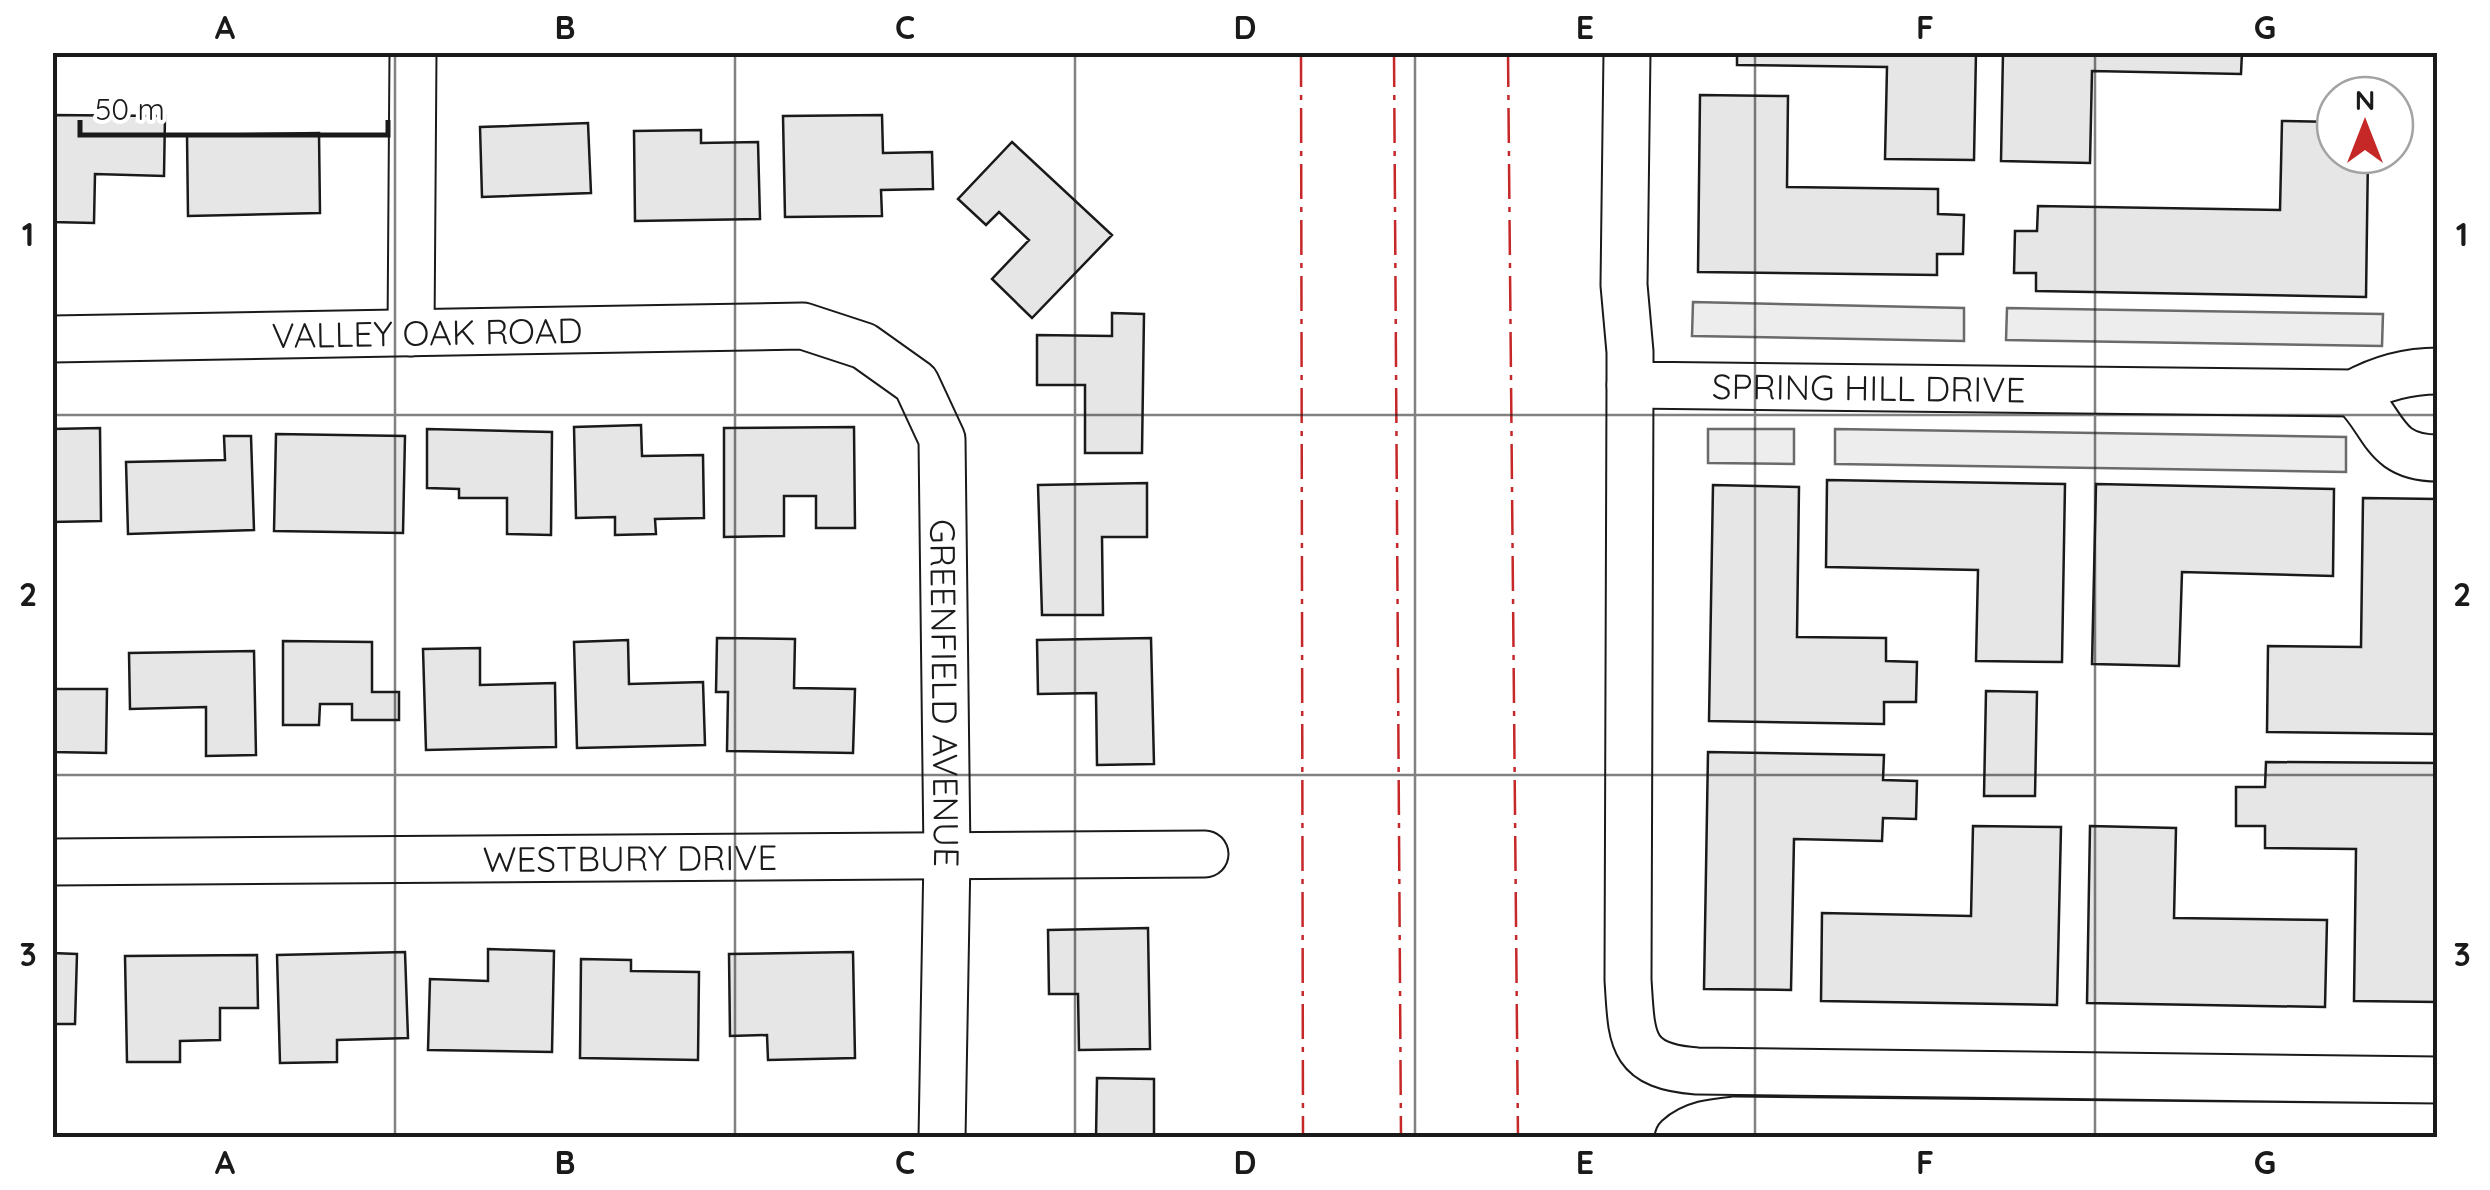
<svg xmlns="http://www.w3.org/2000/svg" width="2490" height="1190" font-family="Quicksand,sans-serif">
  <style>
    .built { fill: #ededed; stroke: #6a6a6a; stroke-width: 2.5 }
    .building { fill: #e6e6e6; stroke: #1a1a1a; stroke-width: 2.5 }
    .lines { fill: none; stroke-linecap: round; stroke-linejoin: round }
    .minor-casing { stroke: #1a1a1a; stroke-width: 49 }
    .minor { stroke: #fff; stroke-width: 45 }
    .power { stroke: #c62828; stroke-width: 2.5; stroke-dasharray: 35 8 5 8; stroke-linecap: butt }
    .grid { fill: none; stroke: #1a1a1a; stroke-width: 2.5; stroke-opacity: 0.55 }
    .labels { text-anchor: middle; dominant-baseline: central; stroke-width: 8; stroke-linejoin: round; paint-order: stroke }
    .street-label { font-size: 35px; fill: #1a1a1a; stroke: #fff }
    .neatline { fill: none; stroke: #1a1a1a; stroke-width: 4 }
    .grid-label { font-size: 32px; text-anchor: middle; font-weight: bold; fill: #1a1a1a }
  </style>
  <rect width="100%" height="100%" fill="#fff"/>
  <path class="built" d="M1693 302 1964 308V341L1692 336Z
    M2007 308 2383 314 2382 346 2006 340Z
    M1708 429H1794V464L1708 463Z
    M1835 429 2346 437V472L1835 464Z"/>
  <path class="building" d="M1737 52H1976L1974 160 1885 159 1887 67 1737 65Z
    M2003 52H2242L2241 74 2092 71 2090 163 2001 161Z
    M1700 95 1788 96 1787 187 1938 189V214L1964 215 1963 254H1937V275L1698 272Z
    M52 115 165 116 164 176 95 174 94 223 52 222Z
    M882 115 883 153 932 152 933 189 881 190 882 216 785 217 783 116Z
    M2282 121 2335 122V155H2368L2366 297 2036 291V273H2014L2015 231H2037L2038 206 2280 210Z
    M588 123 591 193 482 197 480 127Z
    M701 130V143L758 142 760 219 635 221 634 131Z
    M319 133 320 213 188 216 187 135Z
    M1012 142 1112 235 1032 318 992 279 1029 240 999 212 986 225 958 199Z
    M1112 313 1144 314 1142 453H1085V385H1037V335L1112 336Z
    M641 425 642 456 703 455 704 518 655 519 656 534 615 535V517L576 518 574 427Z
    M854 427 855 528H816V496H784V536L724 537V428Z
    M100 428 101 521 52 522V429Z
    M427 429 552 432 551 535 507 534V498H459V489L427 488Z
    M276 434 405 436 403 533 274 531Z
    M224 436H251L254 530 128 534 126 462 225 460Z
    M1827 480 2065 484 2062 662 1976 661 1978 570 1826 567Z
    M1147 483V537H1102L1103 615H1042L1038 485Z
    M2096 484 2334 489 2333 576 2182 572 2179 666 2092 664Z
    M1713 485 1799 487 1797 637 1886 638V661L1917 662 1916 702H1884V724L1709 721Z
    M2363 498 2438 499V734L2267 732 2268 646 2361 647Z
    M717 638 795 639 794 688 855 689 853 753 727 751 728 692H716Z
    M1151 638 1154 764 1097 765 1096 693 1038 694 1037 640Z
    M628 640 629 684 703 682 705 745 577 748 574 642Z
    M283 641 372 642V692H399V720H352V704H320L319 725H283Z
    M480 648V685L555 683 556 747 426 750 423 649Z
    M254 651 256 755 206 756V707L130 709 129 653Z
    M52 689H107L106 753 52 752Z
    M1986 691 2037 692 2035 796H1984Z
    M1708 752 1884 755 1883 780 1917 781 1916 819 1883 818 1882 841 1794 839 1791 990 1704 989Z
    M2266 762 2438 763V1002L2354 1001 2356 849 2265 848V826H2236V787H2265Z
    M1973 826 2061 827 2057 1005 1821 1001 1822 913 1971 916Z
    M2090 826 2176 828 2174 918 2327 920 2325 1007 2087 1003Z
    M1148 928 1150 1049 1079 1050 1078 994H1049L1048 930Z
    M488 949 554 951 552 1052 428 1050 430 979 488 981Z
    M405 952 408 1038 337 1040V1062L280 1063 277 955Z
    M853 952 855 1058 768 1060 767 1035 730 1036 729 954Z
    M52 953 77 954 75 1024H52Z
    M257 955 258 1008H220V1040L180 1041V1062H127L125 956Z
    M581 959 631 960V971L699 972 698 1060 580 1058Z
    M1097 1078 1154 1079V1138H1096Z
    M581 1135H647V1138H581Z"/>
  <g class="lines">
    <g class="minor-casing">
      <g id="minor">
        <path id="s1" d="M1627 52 1624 285 1630 352V385L2354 393C2381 378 2407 371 2438 371"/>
        <path d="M411 333 413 52"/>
        <path id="s2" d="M52 339 803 326 864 346 916 383 942 439 947 856 942 1138"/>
        <path d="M1630 385 1628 980C1632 1039 1629 1066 1697 1071L2438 1080"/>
        <path d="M2354 393C2386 424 2383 458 2438 458"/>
        <path id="s3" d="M52 862 1205 854"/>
        <path d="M1678 1138C1693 1124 1714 1122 1734 1120L2438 1127"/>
      </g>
    </g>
    <use href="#minor" class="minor"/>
    <path class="power" d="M1301 52 1303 1138
      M1394 52 1401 1138
      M1508 52 1518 1138"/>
  </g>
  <path class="grid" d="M395 52V1138M735 52V1138M1075 52V1138M1415 52V1138M1755 52V1138M2095 52V1138M52 415H2438M52 775H2438"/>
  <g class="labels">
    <g class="street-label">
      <text stroke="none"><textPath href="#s2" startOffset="375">VALLEY OAK ROAD</textPath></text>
      <text stroke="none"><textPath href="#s1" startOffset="572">SPRING HILL DRIVE</textPath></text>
      <text stroke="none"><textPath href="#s2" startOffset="1195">GREENFIELD AVENUE</textPath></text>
      <text stroke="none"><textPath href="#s3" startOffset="578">WESTBURY DRIVE</textPath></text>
    </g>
  </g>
  <rect width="2490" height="1190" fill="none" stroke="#ffffff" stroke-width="110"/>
  <g transform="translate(2365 125)"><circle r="48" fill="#ffffff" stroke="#a3a3a3" stroke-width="2.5"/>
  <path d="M0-8L18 38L0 25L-18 38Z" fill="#c62828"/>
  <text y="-15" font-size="28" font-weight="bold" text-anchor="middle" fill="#1a1a1a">N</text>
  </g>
  <path d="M80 120v15h308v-15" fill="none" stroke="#1a1a1a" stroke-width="5"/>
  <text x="95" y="120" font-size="30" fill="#1a1a1a" stroke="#ffffff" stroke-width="8" paint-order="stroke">50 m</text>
  <rect x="55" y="55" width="2380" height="1080" class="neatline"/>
  <g class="grid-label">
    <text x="225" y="39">A</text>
    <text x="565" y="39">B</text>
    <text x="905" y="39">C</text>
    <text x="1245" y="39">D</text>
    <text x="1585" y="39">E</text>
    <text x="1925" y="39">F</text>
    <text x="2265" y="39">G</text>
    <text x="28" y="246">1</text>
    <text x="2462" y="246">1</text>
    <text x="28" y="606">2</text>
    <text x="2462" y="606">2</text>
    <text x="28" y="966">3</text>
    <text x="2462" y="966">3</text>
    <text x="225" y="1174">A</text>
    <text x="565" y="1174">B</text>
    <text x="905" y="1174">C</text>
    <text x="1245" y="1174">D</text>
    <text x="1585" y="1174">E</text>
    <text x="1925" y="1174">F</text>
    <text x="2265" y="1174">G</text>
  </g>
</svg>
